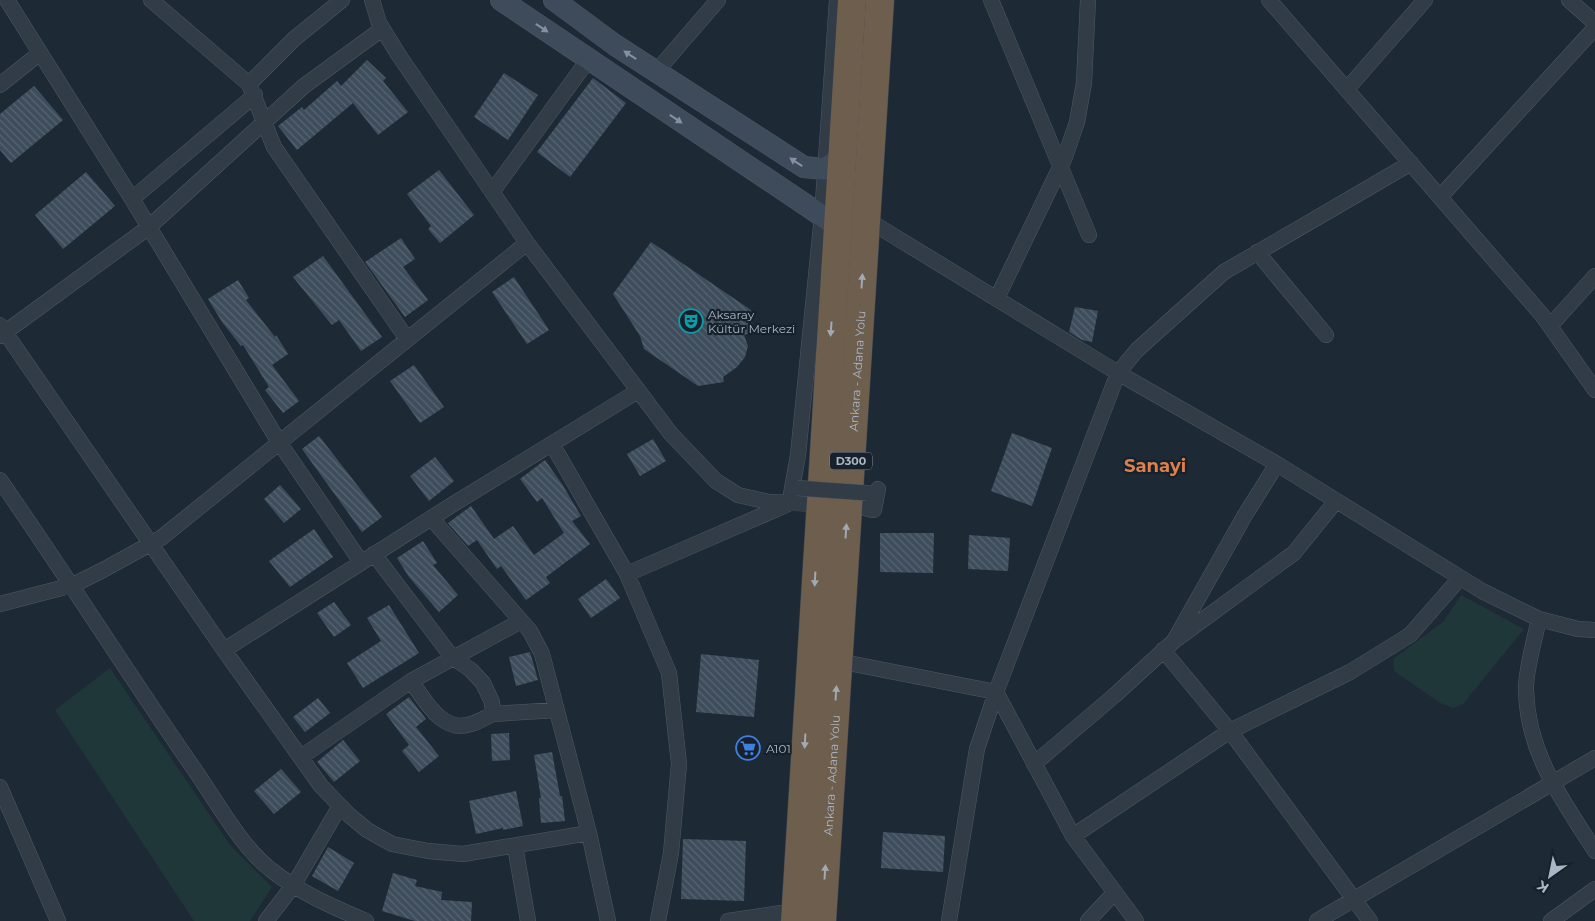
<svg xmlns="http://www.w3.org/2000/svg" width="1595" height="921" font-family="Montserrat,sans-serif">
  <style>
    .park { fill: #1f3738 }
    .building { fill: url(#building-back-hatch) }
    .lines { fill: none; stroke-linecap: round; stroke-linejoin: round }
    .street-casing { stroke: #4e5965; stroke-width: 16 }
    .secondary-casing { stroke: #4e5965; stroke-width: 22 }
    .highway-casing { stroke: #3b4651; stroke-width: 29 }
    .street { stroke: #313c47; stroke-width: 15 }
    .secondary { stroke: #3e4b5a; stroke-width: 21 }
    .highway { stroke: #6e5e4d; stroke-width: 28 }
    .street-bridge-casing { stroke: #4e5965; stroke-width: 16; stroke-linecap: butt }
    .street-bridge { stroke: #313c47; stroke-width: 15 }
    .oneway { fill: #8491a0 }
    .oneway2 { fill: #a1a9b3 }
    .labels { text-anchor: middle; dominant-baseline: central; stroke-width: 4.5; stroke-linejoin: round; paint-order: stroke }
    .shield { fill: #16212b; stroke: #7e8997; stroke-width: 1 }
    .shield-label { font-size: 11px; font-weight: bold; fill: #aab6c5 }
    .poi-label { font-size: 12px; fill: #aab6c5; stroke: #16212b; text-anchor: start }
    .street-label { font-size: 12px; fill: #aab6c5; stroke: #16212b }
    .district-label { font-size: 18px; font-weight: bold; fill: #db804f; stroke: #16212b }
  </style>
  <defs>
    <pattern id="building-back-hatch" width="6" height="6" patternUnits="userSpaceOnUse" patternTransform="scale(1.25)"><rect width="6" height="6" fill="#3e4d5c"/><path d="M-1 5l2 2M0 0l6 6M5-1l2 2" fill="none" stroke="#576472"/></pattern>
  </defs>
  <rect width="100%" height="100%" fill="#1d2a36"/>
  <path class="park" d="M1461 595 1524 629 1463 704 1453 708 1440 703 1394 671 1393 659 1444 621Z
    M110 668 230 845 272 887 250 921H194L55 710Z"/>
  <path class="building" d="M367 60 386 78 383 81 408 112 378 135 353 103 297 150 278 126 302 107 304 110 337 81 341 86Z
    M504 73 538 95 508 140 474 117Z
    M593 78 626 103 570 177 537 152Z
    M34 86 63 120 11 163 0 150V114Z
    M439 170 474 215 440 243 428 229 431 226 407 194Z
    M86 172 115 206 63 249 35 215Z
    M401 238 415 259 403 267 428 300 405 317 365 262Z
    M651 242 751 310 753 332 744 335 748 346 745 357 737 367 723 377 724 382 698 386 644 349 640 336 613 294Z
    M323 256 382 337 361 351 339 320 332 325 293 277Z
    M514 277 549 330 527 344 492 292Z
    M238 280 249 298 246 300 275 337 276 335 288 354 272 365 299 401 283 413 265 390 269 387 243 345 241 346 222 322 208 299Z
    M1075 307 1098 311 1092 342 1082 340 1069 332Z
    M414 365 444 407 420 423 390 381Z
    M1012 433 1052 448 1032 506 991 491Z
    M319 436 382 517 362 532 302 449Z
    M653 439 666 461 640 476 627 454Z
    M435 457 454 481 429 501 410 476Z
    M545 460 562 484 581 516 572 521 590 544 546 577 550 583 526 600 501 566 497 569 477 540 468 546 448 523 471 506 494 539 513 526 534 555 564 533 542 498 537 502 520 479Z
    M280 485 301 509 284 523 264 499Z
    M314 529 333 557 290 587 269 561Z
    M880 533H934L933 573 880 572Z
    M969 535 1010 538 1008 571 968 569Z
    M423 541 437 563 433 565 458 595 439 612 409 577 397 558Z
    M606 579 620 598 591 618 578 599Z
    M334 602 351 625 334 637 317 613Z
    M389 605 419 653 363 688 347 663 381 641 367 618Z
    M530 652 538 680 516 686 509 657Z
    M701 654 759 660 754 717 696 712Z
    M409 697 426 719 416 727 439 756 419 772 402 751 409 745 386 714Z
    M318 698 330 713 305 732 293 717Z
    M509 733 510 760 492 761 491 734Z
    M343 740 360 761 334 782 317 762Z
    M552 752 560 796H562L565 821 541 823 539 798H541L534 755Z
    M281 769 301 792 274 814 254 791Z
    M516 791 523 826 503 830V828L476 834 469 801Z
    M883 832 945 836 943 872 881 868Z
    M683 839 746 841 744 901 681 899Z
    M328 847 354 863 338 891 312 876Z
    M393 873 417 880 415 886 442 892 441 900 472 902 471 921H415L382 911Z"/>
  <g class="lines">
    <g class="street-casing">
      <path id="street" d="M7 0 132 199 279 442 361 562
        M151 0 249 84 274 147 407 339
        M372 0 379 23 398 54 527 243 671 434 716 481 738 495 769 502 820 504
        M991 0 1089 235
        M1269 0 1542 315 1595 390
        M1569 0 1595 23
        M656 72 718 0
        M249 84 294 39 342 0
        M0 85 40 53
        M1347 89 1425 0
        M492 192 588 60
        M1440 197 1595 28
        M132 199 255 95
        M866 219 1118 373 1277 464 1482 591 1539 619 1578 629 1595 630
        M1257 252 1326 335
        M997 298 1065 157 1077 122 1084 83 1088 0
        M0 325 224 650 321 786 349 815 367 830 392 844 428 851 463 854 589 833
        M1550 326 1595 276
        M0 336 149 227 304 86 382 29
        M552 444 627 574 669 673 679 764 671 853 658 921
        M0 480C66 575 127 672 192 766 214 797 241 847 270 869 298 892 333 907 366 921
        M867 493 868 509 874 510 878 489
        M790 500 798 455 822 216 837 0
        M431 518 530 631 542 654 589 833 608 921
        M374 554 452 657 471 670 483 683 492 702 493 714C486 717 479 722 471 724 442 734 425 700 411 681
        M627 574 786 505
        M0 604 73 585 103 570 161 538 527 243
        M1539 619C1535 638 1525 672 1526 691 1528 755 1562 799 1595 851
        M1178 638 1294 553 1336 501
        M224 650 455 503 638 391
        M1163 650 1230 731 1370 921
        M838 661 996 692 1073 836 1136 921
        M493 714 557 710
        M301 757 411 681 521 621
        M1034 764 1115 695 1174 641 1245 515 1277 464
        M0 787 58 921
        M1073 836 1230 731 1350 672 1410 635 1460 578
        M515 846 528 921
        M266 921 293 886 340 806
        M728 921 795 911
        M949 921 977 749 996 692 1118 373 1137 350 1224 272 1411 163
        M1088 921 1115 892
        M1317 921 1595 758
        M1551 921 1595 889"/>
    </g>
    <g class="secondary-casing">
      <path id="secondary" d="M501 0 837 226
        M554 0 615 45 804 167 824 169 841 158"/>
    </g>
    <g class="highway-casing">
      <g id="highway">
        <path d="M795 921 852 0"/>
        <path id="s1" d="M822 921 880 0"/>
      </g>
    </g>
    <use href="#street" class="street"/>
    <use href="#secondary" class="secondary"/>
    <use href="#highway" class="highway"/>
    <g class="street-bridge-casing">
      <path id="street-bridge" d="M797 488 867 493"/>
    </g>
    <use href="#street-bridge" class="street-bridge"/>
  </g>
  <defs><path id="oneway-solid" d="M-6-.8H1V-3.2L6.5 0L1 3.2V.8H-6Z" transform="scale(1.25)"/></defs>
  <g class="oneway">
    <use href="#oneway-solid" transform="translate(542 28) rotate(34)"/>
    <use href="#oneway-solid" transform="translate(630 55) rotate(-147)"/>
    <use href="#oneway-solid" transform="translate(676 119) rotate(34)"/>
    <use href="#oneway-solid" transform="translate(796 162) rotate(-147)"/>
  </g>
  <g class="oneway2">
    <use href="#oneway-solid" transform="translate(862 281) rotate(-86)"/>
    <use href="#oneway-solid" transform="translate(831 329) rotate(94)"/>
    <use href="#oneway-solid" transform="translate(846 531) rotate(-86)"/>
    <use href="#oneway-solid" transform="translate(815 579) rotate(93)"/>
    <use href="#oneway-solid" transform="translate(836 693) rotate(-86)"/>
    <use href="#oneway-solid" transform="translate(805 741) rotate(93)"/>
    <use href="#oneway-solid" transform="translate(825 872) rotate(-86)"/>
  </g>
  <defs>
    <g id="theatre-ring" transform="scale(1.25)"><circle r="9.5" fill="#16212b" stroke="#0f9aa8" stroke-width="1.5"/><path d="M-5-5.5Q0-4 5-5.5V0Q5 5 0 6Q-5 5-5 0ZM-3.3-2.5H-1v1.5H-3.3ZM1-2.5H3.3v1.5H1ZM-2.8 1Q0 5.5 2.8 1Z" fill="#0f9aa8"/></g>
    <g id="supermarket-ring" transform="scale(1.25)"><circle r="9.5" fill="#16212b" stroke="#3f7fe0" stroke-width="1.5"/><path d="M-6-5.5h2.5l.6 2H6L4.5 2H-2.5L-4.4-4H-6ZM-1.5 3.2a1.3 1.3 0 1 0 .1 0ZM3 3.2a1.3 1.3 0 1 0 .1 0Z" fill="#3f7fe0"/></g>
  </defs>
  <g fill-rule="evenodd">
    <use href="#theatre-ring" x="691" y="321"/>
    <use href="#supermarket-ring" x="748" y="748"/>
  </g>
  <g class="labels">
    <rect class="shield" x="830" y="452.5" width="42" height="17" rx="4"/>
    <g class="shield-label">
      <text x="851" y="461">D300</text>
    </g>
    <g class="poi-label">
      <text x="708" y="314">Aksaray<tspan x="708" dy="14">Kültür Merkezi</tspan></text>
      <text x="766" y="748">A101</text>
    </g>
    <g class="street-label">
      <text stroke="none"><textPath href="#s1" startOffset="551">Ankara - Adana Yolu</textPath></text>
      <text stroke="none"><textPath href="#s1" startOffset="146">Ankara - Adana Yolu</textPath></text>
    </g>
    <g class="district-label">
      <text x="1155" y="466">Sanayi</text>
    </g>
  </g>
  <g transform="translate(1550 876) rotate(213)" stroke="#16212b" stroke-width="4" paint-order="stroke">
  <path d="M0-4L9 19L0 12L-9 19Z" fill="#aab6c5"/>
  <text y="-8" font-size="14" font-weight="bold" text-anchor="middle" fill="#aab6c5">K</text>
  </g>
</svg>
